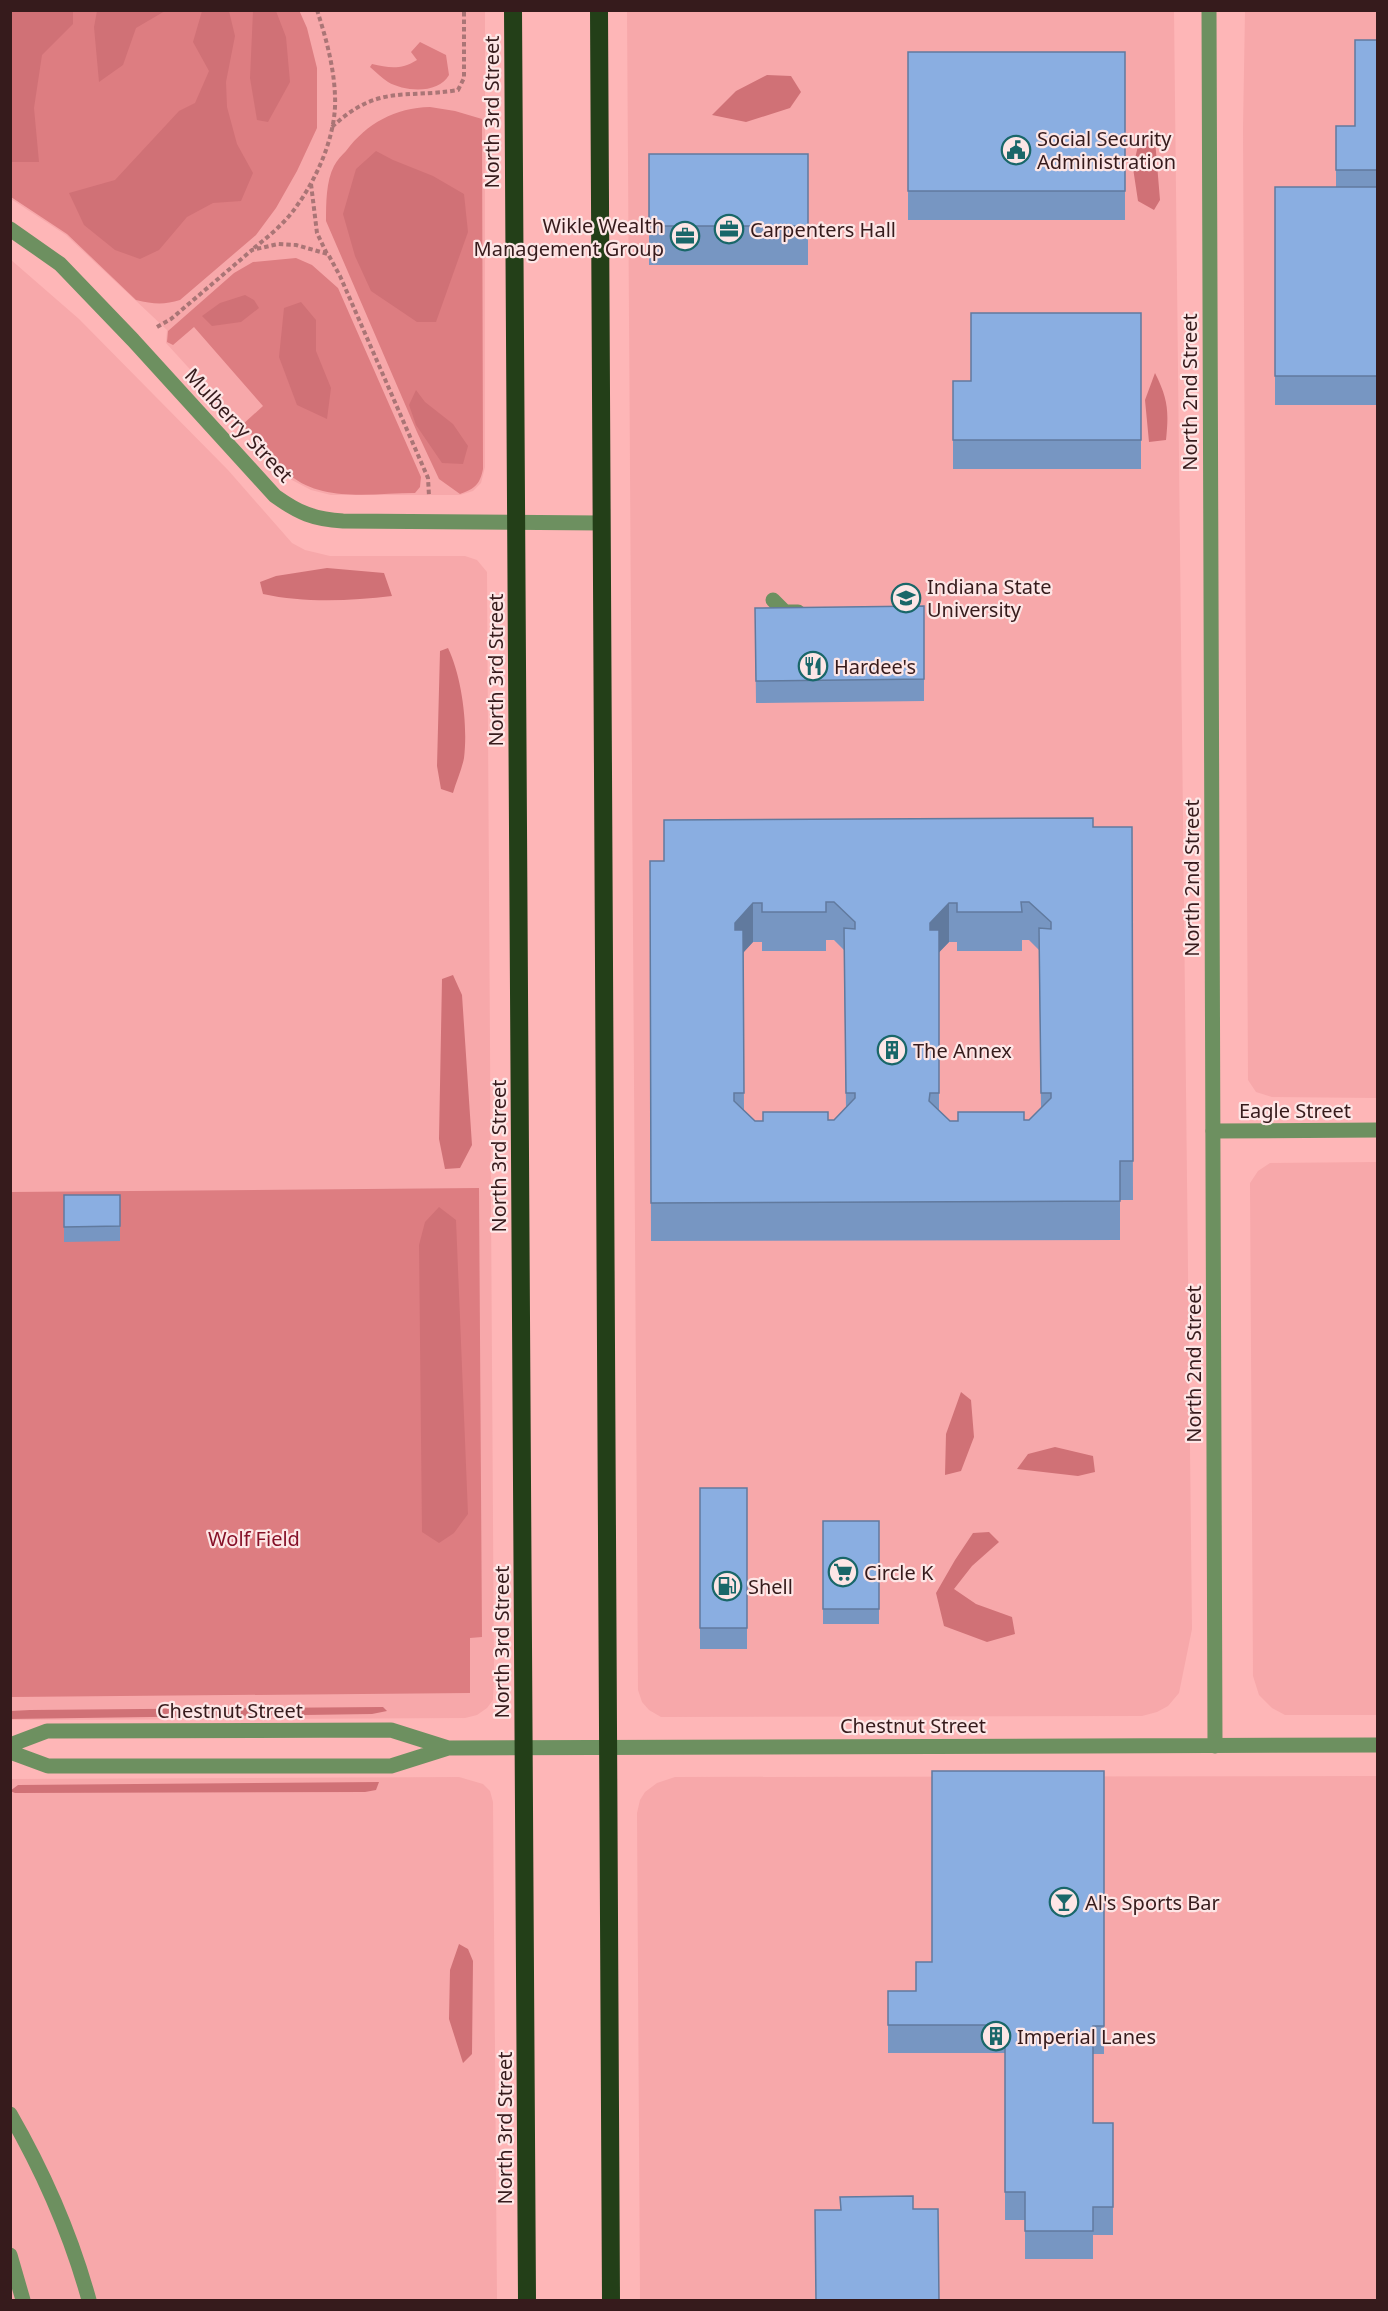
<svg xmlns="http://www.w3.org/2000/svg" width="1388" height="2311" font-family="'Noto Sans',sans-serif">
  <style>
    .built { fill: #f7a8aa }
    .green { fill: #dd7d81 }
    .forest { fill: #d07176 }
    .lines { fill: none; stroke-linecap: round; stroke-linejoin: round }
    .path { stroke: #aa7576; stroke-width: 4; stroke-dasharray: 4.5 3; stroke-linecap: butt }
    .lane { stroke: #6d9060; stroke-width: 15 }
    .street { stroke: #6d9060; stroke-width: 15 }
    .highway { stroke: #233f18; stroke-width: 18 }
    .wall { fill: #7796c2; fill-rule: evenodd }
    .shaded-wall { fill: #617a9e }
    .building { fill: #8aaee1; stroke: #617a9e; stroke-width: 1.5; fill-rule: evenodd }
    .labels { text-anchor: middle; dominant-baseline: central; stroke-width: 4.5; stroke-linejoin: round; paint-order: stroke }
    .street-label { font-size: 20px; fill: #361b1c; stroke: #fde6e6 }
    .poi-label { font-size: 20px; fill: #361b1c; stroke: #fde6e6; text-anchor: start }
    .park-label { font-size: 20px; fill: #861128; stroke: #fde6e6 }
  </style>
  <rect width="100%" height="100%" fill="#feb6b7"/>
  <path class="built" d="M10 11H485V467L481 483 473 491 460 495H331L311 490 290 479 166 343 167 330 66 235 11 199Z
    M627 11H1174L1192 1629 1179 1693 1168 1706 1157 1712 1142 1716 661 1717 649 1710 642 1702 638 1690Z
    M1245 11H1377V1098L1272 1097 1256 1092 1248 1080 1243 129Z
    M10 259 79 319 228 470 292 543 305 550 330 556H465L477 560 487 572 494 1680 493 1700 487 1708 477 1715 465 1718 11 1720Z
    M1377 1162V1715H1285L1272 1708 1259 1695 1253 1676 1250 1183 1258 1171 1270 1163Z
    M1377 1776V2300H640L637 1813 640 1800 645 1792 657 1783 675 1777Z
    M459 1777 483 1784 490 1791 493 1802 497 2300H11L10 1779Z"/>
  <path class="green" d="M299 10 307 28 317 68V128L297 171 276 208 256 235 180 300C164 305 153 304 136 300L67 234 11 197 10 11Z
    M420 42 446 55 449 75C439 94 405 92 388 82 382 78 376 72 370 67L372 64C389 68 401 70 417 60L411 52Z
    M430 107 455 111 482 119 483 469C480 484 475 489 460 494L439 479 417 432 326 221C326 204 326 181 334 166 337 160 342 155 346 151 367 123 395 108 430 107Z
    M296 258 312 265 338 288 421 477 420 487 415 493C375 493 323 503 290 475 272 461 258 441 242 425L263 406 194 327 173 345 167 342 168 331 234 273 253 262Z
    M479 1188 482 1637 470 1638V1693L11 1697 10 1192Z"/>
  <path class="forest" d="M11 11H73V24L42 55 34 108 39 162H11Z
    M97 11H165L136 28 123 65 99 82 94 27Z
    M202 11H229L235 36 226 82 227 107 237 144 253 173 241 201 213 203 187 217 159 250 140 259 115 250 84 225 69 193 115 180 179 111 195 103 209 71 193 42Z
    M253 11H276L286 37 290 82 268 122 257 120 250 78Z
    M767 75 791 76 801 92 790 108 746 122 712 115 736 91Z
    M1155 140 1160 200 1154 210 1138 201 1133 168 1139 141Z
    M376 151 393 160 433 176 464 194 468 232 436 322H417L371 291 355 256 343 214 356 169Z
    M245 295 254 300 259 308 241 322 212 326 202 316 220 303Z
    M301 302 316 320V351L331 388 327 419 297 405 279 357 284 308Z
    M1155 373C1168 399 1169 411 1166 440L1149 442 1145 400Z
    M416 390 425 402 453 424 468 446 463 464 442 463 416 425 409 405Z
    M327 568 384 573 392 596C350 601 304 603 263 594L260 582 276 576Z
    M448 648C462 677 468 726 464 758 462 769 456 782 453 793L441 789 437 766 440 651Z
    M453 975 462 995 472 1145 460 1168 445 1169 439 1139 442 979Z
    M439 1207 456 1220 468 1514 454 1533 439 1543 422 1532 419 1245 425 1222Z
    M961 1392 971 1400 974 1437 961 1471 945 1475 946 1434Z
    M1055 1447 1093 1456 1095 1472 1078 1476 1017 1469 1028 1454Z
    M989 1532 999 1542 972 1566 954 1589 976 1604 1012 1617 1015 1634 987 1642 944 1626 936 1593 955 1560 973 1533Z
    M383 1707 387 1711 372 1714 10 1719 11 1711 30 1710Z
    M379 1782 376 1790 365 1792 15 1793 10 1791 18 1785Z
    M459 1944 468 1949 473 1961 472 2054 463 2063 449 2019 450 1970Z"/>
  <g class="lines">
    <path class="path" d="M332 127C378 84 403 99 458 90L464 78V10
      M311 184 317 233 327 254
      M254 248C269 236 285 223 296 207 318 177 337 133 335 96 334 67 326 38 317 10
      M157 327 171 319 252 250 278 244 296 245 328 254 340 276 428 478 429 496"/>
    <path class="lane" d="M10 229 60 264 133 340 275 496C299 513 313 519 343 521L601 523
      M773 600 785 612H798
      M1213 1131 1378 1130
      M10 2114C44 2173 71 2235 89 2300
      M10 2255 23 2300"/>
    <path class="street" d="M1209 10 1215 1746
      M10 1745 47 1731 391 1730 448 1748
      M10 1752 48 1766H391L448 1748 1378 1745"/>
    <path class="highway" d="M513 10 527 2300
      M599 10 611 2300"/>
  </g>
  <path class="wall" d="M1377 40V405H1275V187H1336V126H1355Z
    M908 52H1125V220H908Z
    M649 154H808V265H649Z
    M1141 313V469H953V381H971Z
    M924 606V701L756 703 755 608Z
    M1093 827H1132L1133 1200H1120V1240L651 1241 650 861H664ZM826 940H834L844 950 846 1108 834 1120 755 1121 744 1110 743 952 753 942H762V951H826ZM1022 940H1029L1039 950 1041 1108 1029 1120 950 1121 939 1110V952L949 942H957V951H1022Z
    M64 1195H120V1241L64 1242Z
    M700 1488H747V1649H700Z
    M823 1521H879V1624H823Z
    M1104 1771V2054H1093V2123H1113V2235H1093V2259H1025V2220H1005V2053H888V1991H916L932 1962Z"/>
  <path class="shaded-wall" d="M753 903V942L735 962V923Z
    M949 903V942L930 962V923Z"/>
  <path class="building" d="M1355 40H1377V170H1336V126H1355Z
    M908 52H1125V191H908Z
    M649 154H808V226H649Z
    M1275 187H1377V376H1275Z
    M971 313H1141V440H953V381H971Z
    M924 606V679L756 681 755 608Z
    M1093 818V827H1132L1133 1161H1120V1201L651 1203 650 861H664V820ZM826 902H834L855 922V929L844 928 846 1093H855V1098L834 1120H828V1112H763V1121H755L734 1101V1093H744L743 930H735V923L753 903H762V912H826ZM1021 902H1029L1051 922V929L1039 928 1041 1093H1051V1098L1029 1120H1024V1112H958V1121H950L929 1101 930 1093H939V930H930V923L949 903H957V912H1022Z
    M64 1195H120V1226L64 1227Z
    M700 1488H747V1628H700Z
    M823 1521H879V1609H823Z
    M932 1771H1104V2026H1093V2123H1113V2207H1093V2231H1025V2192H1005V2025H888V1991H916V1962H932Z
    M913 2196V2209H938L939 2301H816L815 2210H841L840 2197Z"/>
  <defs>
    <g id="civic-ring" transform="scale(1.5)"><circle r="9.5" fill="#fde6e6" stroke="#196769" stroke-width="1.5"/><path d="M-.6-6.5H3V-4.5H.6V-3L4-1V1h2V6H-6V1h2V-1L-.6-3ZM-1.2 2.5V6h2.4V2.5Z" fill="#196769"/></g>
    <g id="office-ring" transform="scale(1.5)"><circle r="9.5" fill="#fde6e6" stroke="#196769" stroke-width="1.5"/><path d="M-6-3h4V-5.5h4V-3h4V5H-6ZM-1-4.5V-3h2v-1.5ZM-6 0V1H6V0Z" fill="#196769"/></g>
    <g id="university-ring" transform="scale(1.5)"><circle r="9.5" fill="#fde6e6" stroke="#196769" stroke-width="1.5"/><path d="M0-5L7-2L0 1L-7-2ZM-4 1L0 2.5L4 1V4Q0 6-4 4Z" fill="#196769"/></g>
    <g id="restaurant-ring" transform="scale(1.5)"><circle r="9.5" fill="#fde6e6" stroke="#196769" stroke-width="1.5"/><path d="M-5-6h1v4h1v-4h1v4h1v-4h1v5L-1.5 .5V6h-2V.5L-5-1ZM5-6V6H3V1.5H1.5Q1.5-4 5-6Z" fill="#196769"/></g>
    <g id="building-ring" transform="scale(1.5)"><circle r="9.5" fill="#fde6e6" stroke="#196769" stroke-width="1.5"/><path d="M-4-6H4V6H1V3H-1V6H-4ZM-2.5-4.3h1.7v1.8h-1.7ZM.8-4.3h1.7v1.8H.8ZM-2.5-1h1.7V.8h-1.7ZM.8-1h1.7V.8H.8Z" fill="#196769"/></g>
    <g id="supermarket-ring" transform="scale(1.5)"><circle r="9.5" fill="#fde6e6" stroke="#196769" stroke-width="1.5"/><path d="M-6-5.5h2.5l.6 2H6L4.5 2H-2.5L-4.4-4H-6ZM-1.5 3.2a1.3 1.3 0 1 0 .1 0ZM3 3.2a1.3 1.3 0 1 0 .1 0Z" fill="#196769"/></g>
    <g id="fuel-ring" transform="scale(1.5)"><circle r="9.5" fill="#fde6e6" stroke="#196769" stroke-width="1.5"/><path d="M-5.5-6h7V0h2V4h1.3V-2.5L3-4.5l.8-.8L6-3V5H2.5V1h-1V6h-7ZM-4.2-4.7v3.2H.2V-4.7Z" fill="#196769"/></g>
    <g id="bar-ring" transform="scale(1.5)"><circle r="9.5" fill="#fde6e6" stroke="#196769" stroke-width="1.5"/><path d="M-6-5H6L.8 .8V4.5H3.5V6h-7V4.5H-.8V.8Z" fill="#196769"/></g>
  </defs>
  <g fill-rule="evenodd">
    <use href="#civic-ring" x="1016" y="150"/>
    <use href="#office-ring" x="729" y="229"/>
    <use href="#office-ring" x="685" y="236"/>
    <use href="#university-ring" x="906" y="598"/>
    <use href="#restaurant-ring" x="813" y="666"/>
    <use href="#building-ring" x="892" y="1050"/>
    <use href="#supermarket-ring" x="843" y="1572"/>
    <use href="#fuel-ring" x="727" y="1586"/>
    <use href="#bar-ring" x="1064" y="1902"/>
    <use href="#building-ring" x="996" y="2036"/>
  </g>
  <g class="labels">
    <g class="street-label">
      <text transform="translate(491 112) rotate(-90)">North 3rd Street</text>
      <text transform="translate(1189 392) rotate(-90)">North 2nd Street</text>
      <text transform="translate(239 425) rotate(47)">Mulberry Street</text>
      <text transform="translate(495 670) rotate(-90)">North 3rd Street</text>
      <text transform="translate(1191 878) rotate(-90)">North 2nd Street</text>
      <text x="1295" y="1110">Eagle Street</text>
      <text transform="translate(498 1156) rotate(-90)">North 3rd Street</text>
      <text transform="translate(1193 1364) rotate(-90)">North 2nd Street</text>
      <text transform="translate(501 1642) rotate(-90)">North 3rd Street</text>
      <text x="230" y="1710">Chestnut Street</text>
      <text x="913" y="1725">Chestnut Street</text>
      <text transform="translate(504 2128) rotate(-90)">North 3rd Street</text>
    </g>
    <g class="poi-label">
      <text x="1037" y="138">Social Security<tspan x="1037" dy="23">Administration</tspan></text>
      <text x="664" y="225" text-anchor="end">Wikle Wealth<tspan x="664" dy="23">Management Group</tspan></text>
      <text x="750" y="229">Carpenters Hall</text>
      <text x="927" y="586">Indiana State<tspan x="927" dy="23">University</tspan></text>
      <text x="834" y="666">Hardee's</text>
      <text x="913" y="1050">The Annex</text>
      <text x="864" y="1572">Circle K</text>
      <text x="748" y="1586">Shell</text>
      <text x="1085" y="1902">Al's Sports Bar</text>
      <text x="1017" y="2036">Imperial Lanes</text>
    </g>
    <g class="park-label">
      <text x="254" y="1538">Wolf Field</text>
    </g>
  </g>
  <rect width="1388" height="2311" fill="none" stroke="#361b1c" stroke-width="24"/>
</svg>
